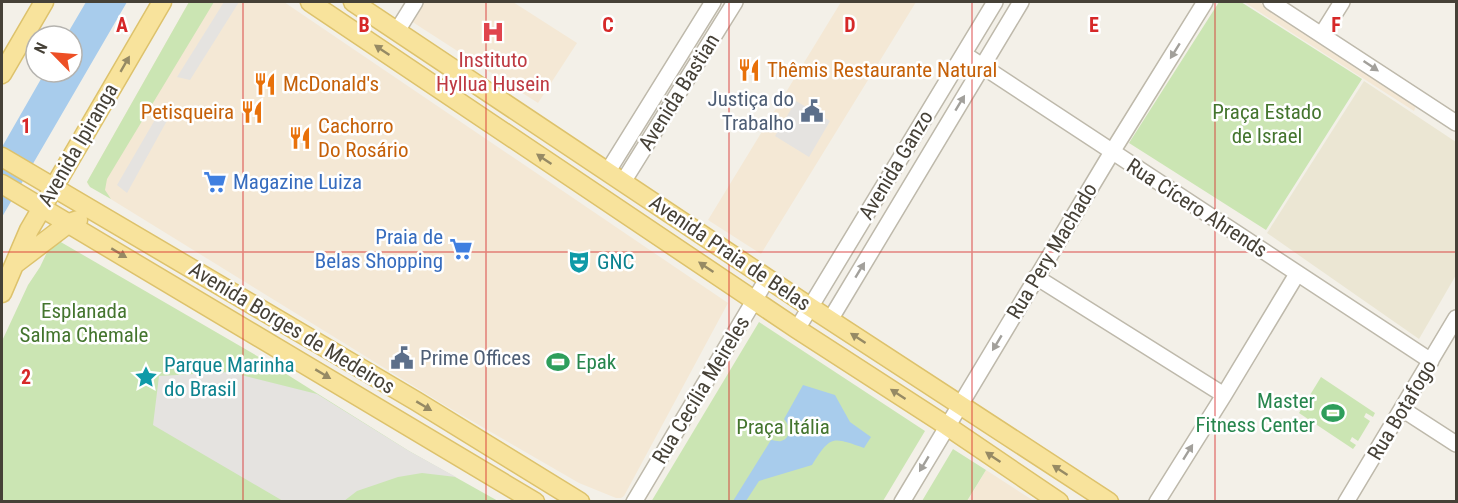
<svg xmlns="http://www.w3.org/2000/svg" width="1458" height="503" font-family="'Roboto Condensed',sans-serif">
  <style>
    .commercial { fill: #f4e8d5 }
    .education { fill: #ebe6d3 }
    .green { fill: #cbe5b3 }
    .parking { fill: #e5e3e0 }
    .water { fill: #a8ccec }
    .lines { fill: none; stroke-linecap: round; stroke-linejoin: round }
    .minor-casing { stroke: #beb9ab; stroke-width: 18 }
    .major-casing { stroke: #ddc26c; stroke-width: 21 }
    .minor { stroke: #fff; stroke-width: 15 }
    .major { stroke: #f8e39c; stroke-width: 18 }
    .oneway { fill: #968a64 }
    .oneway2 { fill: #a2a09b }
    .grid { fill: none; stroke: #d62828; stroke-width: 1.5; stroke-opacity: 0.55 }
    .labels { text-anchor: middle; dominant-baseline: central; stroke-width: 5; stroke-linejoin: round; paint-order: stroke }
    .health-label { font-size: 21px; fill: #be3a42; stroke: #fff }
    .food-label { font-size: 21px; fill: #c56008; stroke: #fff; text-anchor: start }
    .street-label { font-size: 21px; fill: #464137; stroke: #fff }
    .service-label { font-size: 21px; fill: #4e5e75; stroke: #fff; text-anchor: end }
    .park-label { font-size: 21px; fill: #44752e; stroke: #fff }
    .shop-label { font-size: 21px; fill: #366cbe; stroke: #fff; text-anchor: start }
    .culture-label { font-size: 21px; fill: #0d838f; stroke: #fff; text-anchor: start }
    .leisure-label { font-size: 21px; fill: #27864d; stroke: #fff; text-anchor: start }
    .grid-label { font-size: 20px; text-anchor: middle; font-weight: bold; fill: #d62828; stroke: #fff; stroke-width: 5; stroke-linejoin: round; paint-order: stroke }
  </style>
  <rect width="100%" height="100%" fill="#f3f0e8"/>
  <path class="commercial" d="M189 2H284L728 303 624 496 621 498H616L579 483 446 406 88 185 87 182Z
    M424 2H513L577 43 538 103 411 21Z
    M841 2H916L761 254 708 220Z
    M1244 2H1259L1416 106 1414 111Z
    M986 470 1034 501 967 502Z"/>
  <path class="education" d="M1364 81 1456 142V275L1419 339 1267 233Z"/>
  <path class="green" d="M189 2H214L107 179 105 190 111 199 90 187 87 182Z
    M1219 2H1241L1362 79 1266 230 1129 143Z
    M59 241 264 360 409 451 498 501 2 502V341L28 285 40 267 49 248Z
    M759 322 925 431 883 501 651 502Z
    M1321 377 1375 413 1373 417 1366 413 1364 417 1370 421 1358 441 1352 437 1350 441 1356 445 1353 449 1299 413Z
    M953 449 986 470 967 501H922Z"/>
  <path class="parking" d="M224 2H239L190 80 177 77Z
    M796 101 830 121 809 157 775 136Z
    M160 111 169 117 127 193 117 185Z
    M229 372 317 394 409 451 456 477 422 473 398 477 357 491 344 501H283L153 425 159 376Z"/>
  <path class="water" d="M86 2H127L2 217V147L45 72H72V36H66Z
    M803 385 835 395 850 422 871 437 864 448C832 437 831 435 812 465L759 481 746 501H733L771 440C774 440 779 442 781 441 792 438 790 425 784 419Z"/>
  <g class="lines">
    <g class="minor-casing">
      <path id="minor" d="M1271 2 1456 123
        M397 31 415 2
        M1322 34 1342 2
        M964 54 1431 361
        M608 171 713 2
        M623 182 735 2
        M1036 277 1224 395
        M830 320 1021 2
        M797 329 995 2
        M1402 409 1456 444
        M634 502 767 279
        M902 502 1112 152 1205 2
        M1157 502 1224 395 1297 274
        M1346 502 1456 318"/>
    </g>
    <g class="major-casing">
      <path id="major" d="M310 2 797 329 947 426 1059 502
        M353 2 810 307 1109 502
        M2 74 44 2
        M2 157 416 401 580 502
        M2 184 535 502
        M15 264 69 223 78 220
        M2 293 29 230 162 2"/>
    </g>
    <use href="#minor" class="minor"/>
    <use href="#major" class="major"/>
  </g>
  <defs><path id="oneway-solid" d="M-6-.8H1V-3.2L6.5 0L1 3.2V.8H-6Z" transform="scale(1.5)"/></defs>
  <g class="oneway">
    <use href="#oneway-solid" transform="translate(382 50) rotate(-146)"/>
    <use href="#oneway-solid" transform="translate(125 64) rotate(-60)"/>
    <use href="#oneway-solid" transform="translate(544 159) rotate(-146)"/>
    <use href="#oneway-solid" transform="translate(119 253) rotate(31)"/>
    <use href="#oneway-solid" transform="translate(706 267) rotate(-146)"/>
    <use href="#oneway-solid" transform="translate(858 338) rotate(-147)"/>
    <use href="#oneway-solid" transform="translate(323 374) rotate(31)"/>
    <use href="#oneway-solid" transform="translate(898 394) rotate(-147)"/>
    <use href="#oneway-solid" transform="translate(424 406) rotate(31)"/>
    <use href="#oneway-solid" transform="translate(993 457) rotate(-146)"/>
    <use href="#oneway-solid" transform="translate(1060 470) rotate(-147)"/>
  </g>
  <g class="oneway2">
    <use href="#oneway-solid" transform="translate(1175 51) rotate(122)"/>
    <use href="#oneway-solid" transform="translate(1371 66) rotate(34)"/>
    <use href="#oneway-solid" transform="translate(960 103) rotate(-59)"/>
    <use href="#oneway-solid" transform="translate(860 270) rotate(-59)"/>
    <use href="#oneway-solid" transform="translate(997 343) rotate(121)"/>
    <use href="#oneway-solid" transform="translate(1188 452) rotate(-58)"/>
    <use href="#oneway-solid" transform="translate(924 464) rotate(121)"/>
  </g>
  <path class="grid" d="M243 2V502M486 2V502M729 2V502M972 2V502M1215 2V502M2 252H1456"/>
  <defs>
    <g id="hospital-bare" transform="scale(1.8)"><path d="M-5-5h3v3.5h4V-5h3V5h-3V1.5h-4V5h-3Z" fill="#e0444e" stroke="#fff" stroke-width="2.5" paint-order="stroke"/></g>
    <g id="restaurant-bare" transform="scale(1.8)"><path d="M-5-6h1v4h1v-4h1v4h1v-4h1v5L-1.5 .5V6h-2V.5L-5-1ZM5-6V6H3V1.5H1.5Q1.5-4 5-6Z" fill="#e8710a" stroke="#fff" stroke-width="2.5" paint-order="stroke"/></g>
    <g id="civic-bare" transform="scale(1.8)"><path d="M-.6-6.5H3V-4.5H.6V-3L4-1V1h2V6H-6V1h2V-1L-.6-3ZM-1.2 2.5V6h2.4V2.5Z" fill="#5c6f8a" stroke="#fff" stroke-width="2.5" paint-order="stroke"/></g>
    <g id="supermarket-bare" transform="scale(1.8)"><path d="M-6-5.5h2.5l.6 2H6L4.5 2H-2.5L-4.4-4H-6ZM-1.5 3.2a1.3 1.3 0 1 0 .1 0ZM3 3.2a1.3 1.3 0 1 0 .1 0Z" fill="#3f7fe0" stroke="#fff" stroke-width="2.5" paint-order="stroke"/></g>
    <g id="theatre-bare" transform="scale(1.8)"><path d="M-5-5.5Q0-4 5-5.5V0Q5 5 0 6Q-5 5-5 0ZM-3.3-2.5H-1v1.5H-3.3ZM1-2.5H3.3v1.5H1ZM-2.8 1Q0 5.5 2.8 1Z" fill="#0f9aa8" stroke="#fff" stroke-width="2.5" paint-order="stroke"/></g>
    <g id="stadium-bare" transform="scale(1.8)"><path d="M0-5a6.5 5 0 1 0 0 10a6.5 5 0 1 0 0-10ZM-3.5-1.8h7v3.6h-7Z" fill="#2e9e5b" stroke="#fff" stroke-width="2.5" paint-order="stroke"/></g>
    <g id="sight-bare" transform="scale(1.8)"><path d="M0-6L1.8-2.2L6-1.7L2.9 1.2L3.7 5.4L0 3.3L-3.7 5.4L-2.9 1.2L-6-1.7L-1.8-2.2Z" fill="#0f9aa8" stroke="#fff" stroke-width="2.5" paint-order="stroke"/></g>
  </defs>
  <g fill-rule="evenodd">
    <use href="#hospital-bare" x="493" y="32"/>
    <use href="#restaurant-bare" x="749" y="70"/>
    <use href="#restaurant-bare" x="265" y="84"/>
    <use href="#civic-bare" x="812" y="111"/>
    <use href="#restaurant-bare" x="252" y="112"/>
    <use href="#restaurant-bare" x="300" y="138"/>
    <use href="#supermarket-bare" x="215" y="182"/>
    <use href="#supermarket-bare" x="461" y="249"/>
    <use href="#theatre-bare" x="579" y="262"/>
    <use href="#civic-bare" x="402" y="358"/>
    <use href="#stadium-bare" x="558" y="362"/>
    <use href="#sight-bare" x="146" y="377"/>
    <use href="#stadium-bare" x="1333" y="413"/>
  </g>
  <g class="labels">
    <g class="health-label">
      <text x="493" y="60">Instituto<tspan x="493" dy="24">Hyllua Husein</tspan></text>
    </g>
    <g class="food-label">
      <text x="767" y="70">Thêmis Restaurante Natural</text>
      <text x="283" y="84">McDonald's</text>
      <text x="234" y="112" text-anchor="end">Petisqueira</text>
      <text x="318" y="126">Cachorro<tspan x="318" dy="24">Do Rosário</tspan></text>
    </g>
    <g class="street-label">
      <text transform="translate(679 92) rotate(-58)">Avenida Bastian</text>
      <text transform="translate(78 145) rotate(-60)">Avenida Ipiranga</text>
      <text transform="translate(896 165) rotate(-59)">Avenida Ganzo</text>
      <text transform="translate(1197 208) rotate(33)">Rua Cícero Ahrends</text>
      <text transform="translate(1052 251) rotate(-59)">Rua Pery Machado</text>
      <text transform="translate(730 253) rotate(34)">Avenida Praia de Belas</text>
      <text transform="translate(292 328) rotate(31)">Avenida Borges de Medeiros</text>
      <text transform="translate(701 390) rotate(-59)">Rua Cecília Meireles</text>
      <text transform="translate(1402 410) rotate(-59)">Rua Botafogo</text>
    </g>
    <g class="service-label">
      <text x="794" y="99">Justiça do<tspan x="794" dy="24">Trabalho</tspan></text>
      <text x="420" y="358" text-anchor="start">Prime Offices</text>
    </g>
    <g class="park-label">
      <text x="1267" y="112">Praça Estado<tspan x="1267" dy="24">de Israel</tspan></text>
      <text x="84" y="311">Esplanada<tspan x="84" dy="24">Salma Chemale</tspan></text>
      <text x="783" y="427">Praça Itália</text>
    </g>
    <g class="shop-label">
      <text x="233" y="182">Magazine Luiza</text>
      <text x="443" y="237" text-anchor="end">Praia de<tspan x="443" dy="24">Belas Shopping</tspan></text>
    </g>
    <g class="culture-label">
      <text x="597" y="262">GNC</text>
      <text x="164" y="365">Parque Marinha<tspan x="164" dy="24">do Brasil</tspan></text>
    </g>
    <g class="leisure-label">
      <text x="576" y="362">Epak</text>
      <text x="1315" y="401" text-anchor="end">Master<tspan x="1315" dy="24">Fitness Center</tspan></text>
    </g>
  </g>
  <g class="grid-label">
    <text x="122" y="32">A</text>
    <text x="364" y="32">B</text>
    <text x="608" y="32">C</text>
    <text x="850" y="32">D</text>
    <text x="1094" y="32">E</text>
    <text x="1336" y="32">F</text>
    <text x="26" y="133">1</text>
    <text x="26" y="384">2</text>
  </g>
  <rect width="1458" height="503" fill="none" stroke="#464137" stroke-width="6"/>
  <g transform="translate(54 54) rotate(295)"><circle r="28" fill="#ffffff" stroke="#b5b3af" stroke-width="1.5"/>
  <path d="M0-4.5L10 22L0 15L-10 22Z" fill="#ed4f25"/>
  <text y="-9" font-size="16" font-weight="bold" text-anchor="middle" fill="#464137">N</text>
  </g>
</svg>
